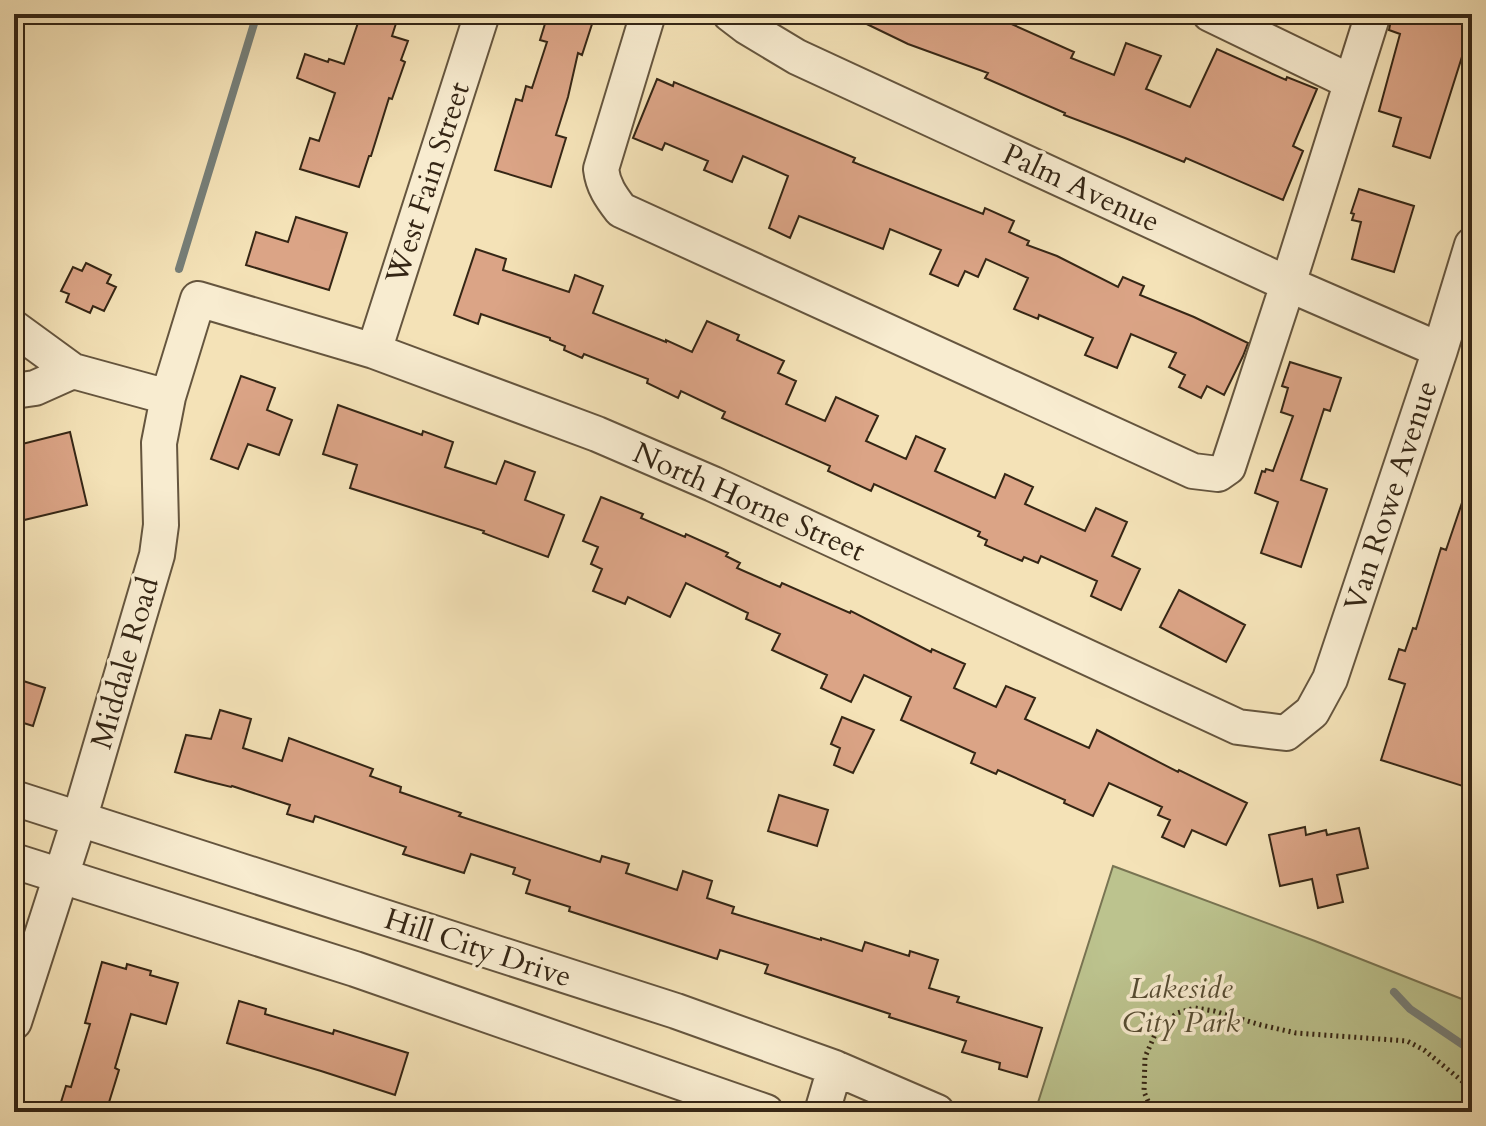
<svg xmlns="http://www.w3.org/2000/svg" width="1486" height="1126" font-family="Cardo,serif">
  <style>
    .green { fill: #bcc38e; stroke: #787452; stroke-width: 2 }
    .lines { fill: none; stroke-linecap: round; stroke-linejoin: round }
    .stream { stroke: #767f79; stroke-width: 8 }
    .building { fill: #dba486; stroke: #352615; stroke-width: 2 }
    .minor-casing { stroke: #65553e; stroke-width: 38 }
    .path { stroke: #352615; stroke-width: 5; stroke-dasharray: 2 4; stroke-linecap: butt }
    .minor { stroke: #f8ecd0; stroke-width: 34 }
    .labels { text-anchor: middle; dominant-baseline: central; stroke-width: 7; stroke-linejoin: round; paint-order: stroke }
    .street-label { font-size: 30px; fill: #352615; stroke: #f8ecd0 }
    .park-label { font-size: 30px; font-style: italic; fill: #574d33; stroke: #f8ecd0 }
  </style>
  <rect width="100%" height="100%" fill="#f4e2b7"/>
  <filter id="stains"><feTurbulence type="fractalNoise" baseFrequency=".0025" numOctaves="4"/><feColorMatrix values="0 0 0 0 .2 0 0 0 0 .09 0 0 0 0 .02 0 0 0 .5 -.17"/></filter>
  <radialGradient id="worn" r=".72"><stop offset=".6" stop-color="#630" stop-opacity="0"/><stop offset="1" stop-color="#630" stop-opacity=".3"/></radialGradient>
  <path class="green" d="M1113 866 1315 941 1472 1003V1112H1035Z"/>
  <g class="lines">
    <path class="stream" d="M179 269 257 14
      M1394 992 1410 1009 1472 1051"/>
  </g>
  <path class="building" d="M361 14H399L392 36 408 41 401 60 405 62 392 99 389 98 371 156H369L359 187 300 169 310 138 319 141 335 93 297 78 305 54 328 62 329 59 344 64Z
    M548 14H590L588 20 593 21 582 55 578 53 568 97 556 135 566 138 551 187 495 170 516 99 522 101 526 86 532 88 547 42 540 40Z
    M846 14H989L1074 52 1071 58 1114 75 1126 43 1161 56 1146 89 1190 107 1217 49 1286 80 1287 77 1317 89 1293 146 1303 151 1283 200 1186 158 1184 162 1125 138 1064 115 1065 113 985 78 988 73 908 44Z
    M1392 14H1472V25L1430 158 1393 146 1401 118 1379 111 1400 34 1389 30Z
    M657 79 673 86 674 82 734 107 855 158 853 162 983 214 985 208 1014 221 1009 232 1029 241 1027 245 1057 256 1118 287 1123 277 1144 286 1140 295 1194 317 1248 343 1243 356 1224 395 1207 386 1201 398 1179 387 1185 375 1169 367 1176 353 1131 334 1117 368 1085 355 1093 338 1039 315 1038 319 1014 309 1028 278 986 259 978 277 965 271 958 286 930 274 941 250 890 229 883 249 799 216 790 238 769 228 788 176 743 156 732 182 704 170 708 161 665 143 662 150 633 138Z
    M1359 189 1414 206 1394 272 1352 259 1361 222 1352 220 1354 214 1351 213Z
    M296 217 347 233 329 290 246 265 256 232 288 242Z
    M476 249 506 259 503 270 569 292 575 275 603 286 593 313 666 342V340L692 352 707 321 739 335 737 340 784 361 778 373 796 381 786 404 825 421 836 397 878 416 866 441 906 459 916 436 945 449 935 471 995 498 1005 474 1033 487 1025 504 1085 531 1096 508 1127 522 1112 556 1140 569 1121 610 1091 596 1097 581 1041 556 1038 563 1024 557 1022 561 985 545 987 540 978 536 980 532 874 484 871 491 828 471 830 466 722 418 725 412 681 391 678 398 647 383 648 379 584 354 582 358 564 350 565 346 550 340V338L481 314 478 324 454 315Z
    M86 263 111 275 107 283 116 287 104 311 93 306 90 313 66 302 69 294 61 291 73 267 82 271Z
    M1290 362 1341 378 1330 411 1324 409 1301 480 1327 489 1301 567 1261 553 1278 502 1255 493 1262 471 1265 472 1266 469 1273 471 1293 416 1281 412 1288 388 1282 386Z
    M241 376 275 388 267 410 292 420 279 455 248 444 238 469 211 459Z
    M338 405 422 435 423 431 453 442 445 467 496 484 505 461 535 472 525 500 564 515 548 557 483 533 484 531 350 488 357 465 323 454Z
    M70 432 87 505 20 521 14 497V446Z
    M1468 485H1472V614L1462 644 1472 647V741L1465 763 1472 765V789L1381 760 1405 684 1389 679 1399 649 1405 651 1413 628 1416 629 1441 548 1446 550Z
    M601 497 643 514 641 518 685 537 686 534 728 553 726 556 740 563 737 568 780 587 782 583 850 613 851 611 931 652 932 649 965 664 954 688 996 707 1006 686 1035 698 1025 719 1089 748 1097 730 1178 772 1179 770 1247 803 1226 845 1192 830 1184 847 1162 837 1170 820 1158 815 1162 807 1109 783 1093 816 1064 803 1065 800 998 770 996 774 971 763 975 753 901 720 911 697 864 675 851 702 821 688 827 675 772 650 780 634 746 619 748 613 686 583 670 617 628 597 625 604 593 591 602 569 591 564 598 547 583 541Z
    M1179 590 1245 625 1226 662 1160 627Z
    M14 678 45 688 33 726 14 720Z
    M220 710 251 719 243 748 282 761 289 738 373 769 370 776 401 787 400 792 461 813 459 816 600 862 602 856 629 864 626 873 677 890 683 871 712 881 707 898 734 907 732 913 821 940V938L862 951 865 942 909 956 910 951 938 960 929 988 959 997 957 1002 1042 1028 1027 1077 999 1069 1000 1063 962 1052 966 1041 889 1017 890 1014 765 973 768 965 720 950 717 959 569 911 570 907 526 893 530 880 513 874 515 868 471 854 464 873 403 854 406 847 315 816 313 822 287 814 290 805 232 786 231 787 207 781 175 772 186 735 211 739Z
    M842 717 874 730 853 773 834 765 840 748 831 744Z
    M779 795 828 810 817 846 768 831Z
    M1305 827 1306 835 1326 830 1327 835 1359 828 1368 868 1337 875 1343 902 1318 908 1312 879 1280 886 1269 835Z
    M102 962 126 969 127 964 151 971 150 975 178 983 166 1024 131 1014 115 1068 119 1070 106 1112H58L66 1086 71 1087 90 1024 85 1023Z
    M239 1001 266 1009 265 1014 333 1034 334 1030 408 1053 395 1095 321 1071 227 1043Z"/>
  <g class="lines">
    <g class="minor-casing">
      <path id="minor" d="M648 14 601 169C603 186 611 197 621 210L1193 471 1218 474 1228 467 1288 284 1373 14
        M730 14 747 27 797 57 1288 284 1440 350
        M1210 14 1351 82
        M14 328 73 371 168 397
        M374 351 482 14
        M14 391 35 388 73 371
        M14 798 676 1011 835 1068 937 1112
        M14 861 355 969 766 1112
        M14 1022 79 820 157 555 161 525 159 443 168 397 198 299 374 351 597 434 713 484 1238 727 1286 733 1312 712 1330 679 1440 350 1472 245
        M822 1112 835 1068"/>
    </g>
    <path class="path" d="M1153 1112 1144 1092 1145 1057 1157 1030 1177 1013 1195 1008 1214 1011 1261 1025 1296 1033 1407 1041 1424 1050 1472 1089"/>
    <use href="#minor" class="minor"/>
  </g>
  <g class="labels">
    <g class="street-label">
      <text transform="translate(428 183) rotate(-72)">West Fain Street</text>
      <text transform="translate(1081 188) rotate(25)">Palm Avenue</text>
      <text transform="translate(1391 496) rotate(-72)">Van Rowe Avenue</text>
      <text transform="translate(749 502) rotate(24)">North Horne Street</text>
      <text transform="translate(125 663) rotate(-74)">Middale Road</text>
      <text transform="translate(478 948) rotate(18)">Hill City Drive</text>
    </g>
    <g class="park-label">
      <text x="1181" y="988">Lakeside<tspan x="1181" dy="34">City Park</tspan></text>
    </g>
  </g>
  <rect width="1486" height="1126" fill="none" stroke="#f4e2b7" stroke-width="48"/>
  <rect x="16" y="16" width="1454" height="1094" fill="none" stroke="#352615" stroke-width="4"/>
  <rect x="24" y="24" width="1438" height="1078" fill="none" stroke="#352615" stroke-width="2"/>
  <rect width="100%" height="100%" filter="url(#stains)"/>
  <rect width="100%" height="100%" fill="url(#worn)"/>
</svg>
